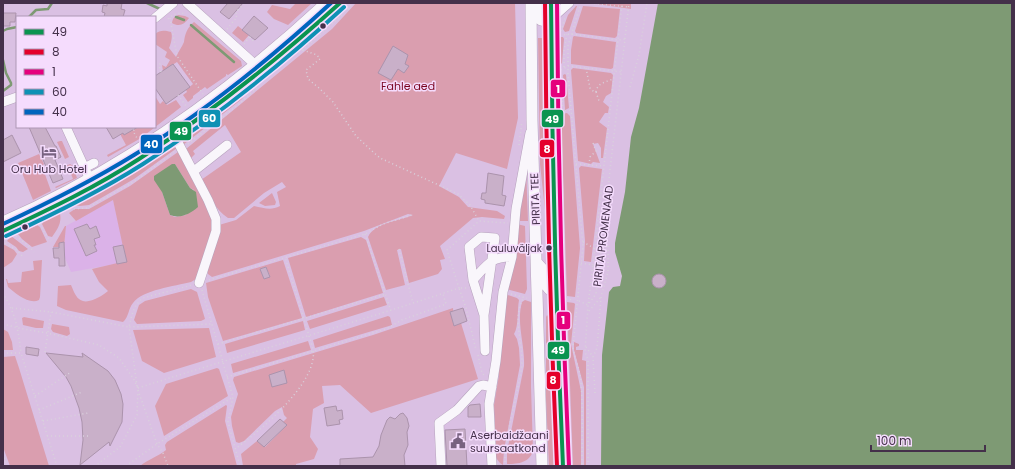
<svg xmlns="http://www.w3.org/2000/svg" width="1015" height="469" font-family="Poppins,sans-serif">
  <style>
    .built { fill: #dbb2e8 }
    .green { fill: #da9eaf; fill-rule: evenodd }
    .water { fill: #7e9a74 }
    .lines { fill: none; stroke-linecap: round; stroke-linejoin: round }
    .stream { stroke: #7e9a74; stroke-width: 2.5 }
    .building { fill: #c9b0c9; stroke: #ab93ac }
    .minor-casing { stroke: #b6a2bd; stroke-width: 10 }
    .major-casing { stroke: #b6a2bd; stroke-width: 12 }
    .path { stroke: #d9d1dc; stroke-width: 1.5; stroke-dasharray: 1 3; stroke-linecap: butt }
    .minor { stroke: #f9f6fb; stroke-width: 9 }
    .major { stroke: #f9f6fb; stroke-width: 11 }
    .bus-1-casing { stroke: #f5dcfd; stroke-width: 7 }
    .bus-2-casing { stroke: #f5dcfd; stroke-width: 7 }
    .bus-3-casing { stroke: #f5dcfd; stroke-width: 7 }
    .bus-4-casing { stroke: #f5dcfd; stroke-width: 7 }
    .bus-5-casing { stroke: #f5dcfd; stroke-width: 7 }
    .bus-1 { stroke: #0a9450; stroke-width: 4 }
    .bus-2 { stroke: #e4002b; stroke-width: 4 }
    .bus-3 { stroke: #e5007d; stroke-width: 4 }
    .bus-4 { stroke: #0e91b4; stroke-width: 4 }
    .bus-5 { stroke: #0065bd; stroke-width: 4 }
    .bus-dot { fill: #44304a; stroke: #f5dcfd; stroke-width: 1.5 }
    .labels { text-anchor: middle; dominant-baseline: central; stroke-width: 3; stroke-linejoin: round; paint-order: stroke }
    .bus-label { font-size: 10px; fill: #44304a; stroke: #f5dcfd; text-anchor: end }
    .park-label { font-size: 11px; fill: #7a0521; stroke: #f5dcfd }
    .poi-label { font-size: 11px; fill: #44304a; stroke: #f5dcfd }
    .street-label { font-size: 11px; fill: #44304a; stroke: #f5dcfd }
    .line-badge { stroke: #f5dcfd; stroke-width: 1.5 }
    .badge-label { font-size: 11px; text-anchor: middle; font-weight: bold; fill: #fff }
  </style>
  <rect width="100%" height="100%" fill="#dac0e3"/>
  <path class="built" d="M113 200 127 262 71 272 65 258 64 247 66 226Z"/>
  <path class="green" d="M296 3H312L288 25 274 19 267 12 272 5 290 9Z
    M356 3H515L518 118 507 169 456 153 439 186 459 197 468 207 497 211 505 216 504 219 482 217 473 218 440 246 445 259 440 260 442 269 438 274 409 283 401 249 397 250 405 285 386 290 368 237C375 222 400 221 413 215L408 214 364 231 212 277 208 274 207 269 219 225 236 220 254 206C264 208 271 211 280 206L277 192 286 187 282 182 264 193 234 218H228C215 210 208 193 201 180L241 152 225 125 193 151 195 154 190 159 186 149 332 29Z
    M590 3H631V9Z
    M576 6H577L569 31 565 32 563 29 568 15Z
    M583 6 620 9 617 36 615 38 576 33 575 31Z
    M178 15 185 16 189 18C184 25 179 27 172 23 173 18 174 17 178 15Z
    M194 22 241 61 242 66 228 75 226 74V76L207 89 205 87 193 96V98L188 102 183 95 187 92 186 90 193 84 177 62 163 71 162 65 166 67 170 60 165 57 167 52 155 44V34C160 30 164 30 171 32 173 36 171 44 169 48L176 57C178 52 182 47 184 42 185 34 187 28 194 22Z
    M238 26 249 35 243 42 232 33Z
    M574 36 616 42 613 68 611 69 571 64V50L573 37Z
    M559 37H563L564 39 562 63 561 64H559Z
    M538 38H545L547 179 551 281 548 280 546 219 540 164Z
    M573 68 611 73 613 75 611 93 606 96 603 102 609 107 608 113H605L599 122 607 128 603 158H601V148L598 143 593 144 600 163 593 162 591 164 578 161 571 70Z
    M565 74 566 75 569 108 565 110 563 75Z
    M245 92V94L242 99 183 145 182 137Z
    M155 96 160 104 163 101 167 105 176 100 181 107 141 138 108 157 107 155 126 145 120 134 123 133 124 135 132 127H155Z
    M567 113 570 116 580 248 575 297 567 296 561 114Z
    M60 141H62L69 157 65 159 57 142Z
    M170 146 177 148 134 179 89 205 80 206 73 205 72 203Z
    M178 152 213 218 212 231 196 279 191 282C175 286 142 290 133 303 128 309 129 317 123 322L66 310 57 306 58 286 71 285C73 289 75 296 79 299 87 306 102 296 108 291L99 282 92 269 126 261 113 200 76 221 69 213 75 209H89L107 199 130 186ZM175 164 190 188 194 190 186 215 175 217 170 215 162 192Z
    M39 154 44 164 42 166 51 191 33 200 18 163Z
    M70 164 73 166 77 178 56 188 55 187 73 179 69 169 62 172 61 169 62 168Z
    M581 166 602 169 591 262 584 261 585 241 579 168Z
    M526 167 528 221H517Z
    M272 193 276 202 275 205 265 206 259 203Z
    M59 214H60C62 223 57 230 52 237L48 236 42 224 44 221Z
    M517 224 525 226 527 289 525 294 506 289Z
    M37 225 40 227 47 242 32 247 22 239 18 234Z
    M65 226H66L64 247H53Z
    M11 236 28 249 23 252 19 251 16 247 7 241Z
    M361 237 366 240 383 293 306 317 288 258Z
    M3 244 14 250 17 254 12 262 3 268Z
    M42 260 40 297 39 300C29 305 15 293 8 287L6 279H7L8 283 21 282 22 272 34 270 33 261Z
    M283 260 302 318 223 341 208 297 206 283ZM266 267 270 276 264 279 260 269Z
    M191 289 197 292 205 319 201 321 137 324 134 320 139 305 145 301Z
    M505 294 517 298 519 300C517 310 519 326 514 334L517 339 519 348 520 365 504 450 503 465 500 463 496 458 494 405 499 375 498 372Z
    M384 297 387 305 310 329 307 321Z
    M525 300 531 302V387L533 451C529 463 518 464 507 464V452L524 366C525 344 516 323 522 302Z
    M567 302 574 303 575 304 571 344 581 391V466H573Z
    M453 308 454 326 461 323 478 379 371 413 340 385 322 386 324 403 313 409 310 437 318 449 314 459 296 464V466H243L241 454 257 441 265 447 287 425 283 422 287 418 284 415 282 407 275 411 244 441 239 443 236 442 232 426 231 417 238 394 233 380 234 377 373 335Z
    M547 315 549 317 550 373 554 407 557 466H549L546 399V317Z
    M388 316 390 317 392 325 389 326 315 348 313 340Z
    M24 317 44 321 43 328H36L23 325 22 318Z
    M303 321 305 330 227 353 225 344Z
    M52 324 69 327 70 334 67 336 53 332 51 329Z
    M209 328 216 357 164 373 142 361 133 330Z
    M3 329 8 332 12 342 13 350H3Z
    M308 341 311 350 233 373 231 364Z
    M574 342 579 344V346L576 347V350H583L582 360 586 361V466H584V387L574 350Z
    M15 356 19 368 49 466H10L3 447V357Z
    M217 368 219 369 228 396 164 436 155 406 166 384Z
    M226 405 227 406 225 421 237 466H140C149 459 157 457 166 450L165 445 167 442Z"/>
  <path class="water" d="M658 3H1012V466H601L602 355 609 292 613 287 620 286 622 276 615 252V243L625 192 631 137 639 108Z
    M172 164H175L190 188 196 192 198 207C190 214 180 219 170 215L162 192 154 180V176Z"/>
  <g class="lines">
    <path class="stream" d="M147 3 162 10
      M29 17 36 10 48 9 52 3
      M176 17 184 20
      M191 25 234 62
      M3 31 7 29 17 27
      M3 60 6 73 11 83V85L3 91"/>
  </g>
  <path class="building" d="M107 3H122L121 9 125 10 123 17H104L105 13 102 12 103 5 107 6Z
    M228 3H243L229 19 220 12Z
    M3 13H16L15 22H10V26H3Z
    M254 16 268 28 255 40 242 30Z
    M393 46 408 55 405 64 409 66 404 73 398 69 391 80 378 73Z
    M173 64 190 87 166 104 155 88V76Z
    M29 127H45L55 146H56L61 157 55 160 63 179 53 183Z
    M106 127H138L124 135 123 133 113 139Z
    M12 135 21 153 3 162V140Z
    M488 173 504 176 502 195 506 196 504 206 485 203V200L481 199 482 193H486Z
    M87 224 90 229 96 226 100 237 94 239 96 245H94L97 251 86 256 74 229Z
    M64 242 65 266H59V258H54L53 248H59V243Z
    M123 245 127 262 117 264 113 247Z
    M266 267 270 277 264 279 260 269Z
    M652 281a7 7 0 1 1 14 0a7 7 0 1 1-14 0Z
    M463 308 467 321 454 326 450 312Z
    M26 347 39 349 38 356 26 354Z
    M46 353 83 357 82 353 108 371 115 380 121 394 123 404 122 422 110 446 109 442 80 465 83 440 82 422 79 408 71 386 66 377Z
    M284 370 287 383 272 387 269 375Z
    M480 404 481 417H468V407L470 405Z
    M336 406 337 411 342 410 343 419 339 420 340 424 327 426 324 408Z
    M403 413 407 418 409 426 407 432 408 445 404 455 405 466H340V459L373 457 379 446 381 435 387 420 390 417 395 419 400 414Z
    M280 419 287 425 264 447 257 441Z
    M465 429 467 466H447L445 430Z"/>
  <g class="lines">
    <g class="minor-casing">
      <path id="minor" d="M187 3 260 69
        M155 18 173 3
        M551 19 569 3
        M3 102 17 97
        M66 127 92 184
        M172 131 208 200 216 219V231L199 283
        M84 168 94 163
        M194 171 227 145
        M473 280 484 315 495 238 481 237 469 247 473 280C487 265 490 257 512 257
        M484 315 485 351
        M441 466 439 423 457 410 479 386 483 385 492 387
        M492 466 489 404 496 361 503 292 512 257 516 209 530 133"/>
    </g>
    <g class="major-casing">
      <path id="major" d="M531 3 532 120 542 466
        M537 3 538 16 541 20 545 21 551 19
        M551 3 552 157 557 285V336L563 466
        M3 222C122 170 231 91 326 3
        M3 231C128 177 241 96 340 3
        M537 263 546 273V285L549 289H553L557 285"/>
    </g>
    <path class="path" d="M581 3 568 46V74L583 246 573 346C574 358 580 369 581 382 583 410 582 438 582 466
      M586 3 629 7
      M348 9 353 3
      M238 10 244 3
      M170 18 177 56 203 94
      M168 19C174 14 178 12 186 14
      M227 29 237 17 235 15 238 10H237
      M561 31 565 18
      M560 35 571 34 618 40 625 39
      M250 37 255 43
      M244 44 251 35
      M303 50 317 55 320 59 306 70 308 79 319 88 333 102 356 136 372 151 380 158 458 194 470 205 479 221
      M299 53 344 13
      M564 67V51L567 34
      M586 68 590 88 594 92H596C597 83 606 82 613 79
      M561 70 568 66 622 72
      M161 72 159 66 161 61
      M630 87 639 55 647 3
      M596 92 599 101
      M178 95 186 106
      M562 97 563 111 571 110
      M137 127 133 131 137 138
      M188 144 239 104 259 86
      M519 145 522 121
      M576 164 604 166
      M589 165 590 157 596 151 593 143
      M70 209 87 208 135 181 174 152
      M40 224 47 237 51 241
      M365 234 391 311
      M16 236 30 247 34 252
      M3 240 5 243 17 250 24 258
      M583 242 601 252
      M399 249 413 303
      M581 263 593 265 622 3
      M209 280 365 234 383 224 412 215
      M466 288H459L466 308 476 350
      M202 290 233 397 228 422 240 466
      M3 293C16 315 18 328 21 353
      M511 294 527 298
      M566 299 574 300
      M579 301 588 305 593 265
      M12 308 51 312 129 327C132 315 133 306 143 298L192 285
      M589 311 601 297
      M3 324 18 328 47 333 99 345 119 358 133 378 138 388 137 415 120 447 95 466
      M218 344 386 294
      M586 347 593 357
      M45 352 51 312
      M3 353H21L57 466
      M478 355 482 373 485 376
      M227 377 386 329 402 320 446 304 443 294
      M137 386 129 327 212 324
      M138 388C244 354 352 324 459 288L447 250 479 221 508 223
      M138 390 157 444 163 453 168 466
      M595 393 593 357 597 348 601 297 608 272V245
      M35 396 71 372
      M39 410 82 392
      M43 421 88 413
      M47 436H91
      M235 449C260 431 319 382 313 349L285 257
      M3 454 7 466
      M126 466 157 444 233 397
      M505 466C504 443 513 411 518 387 520 378 522 369 522 360 522 339 512 317 524 297
      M588 466V360L585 352 588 305 596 294 629 3"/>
    <use href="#minor" class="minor"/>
    <use href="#major" class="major"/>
    <g class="bus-1-casing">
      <path id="bus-1" d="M551 3C552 157 556 312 563 466
        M3 231C50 209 96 187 139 159 211 113 277 60 340 3"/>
    </g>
    <g class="bus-2-casing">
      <path id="bus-2" d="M545 3C546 157 550 312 557 466"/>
    </g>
    <g class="bus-3-casing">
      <path id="bus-3" d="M557 3C558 157 562 312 569 466"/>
    </g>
    <g class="bus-4-casing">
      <path id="bus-4" d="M6 236C52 215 99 192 143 164 215 118 281 65 344 7"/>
    </g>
    <g class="bus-5-casing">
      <path id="bus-5" d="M3 224C48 203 92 181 134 155 205 112 270 59 331 3"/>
    </g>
    <use href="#bus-1" class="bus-1"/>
    <use href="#bus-2" class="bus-2"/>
    <use href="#bus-3" class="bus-3"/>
    <use href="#bus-4" class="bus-4"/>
    <use href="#bus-5" class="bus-5"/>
  </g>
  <defs>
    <g id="hotel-bare" transform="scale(1.2)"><path d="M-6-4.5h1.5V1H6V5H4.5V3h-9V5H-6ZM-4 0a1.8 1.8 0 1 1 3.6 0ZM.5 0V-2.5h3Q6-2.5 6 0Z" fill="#786280" stroke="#f5dcfd" stroke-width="2.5" paint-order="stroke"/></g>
    <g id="civic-bare" transform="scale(1.2)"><path d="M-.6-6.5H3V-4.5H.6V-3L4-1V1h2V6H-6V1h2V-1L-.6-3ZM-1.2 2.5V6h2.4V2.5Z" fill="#786280" stroke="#f5dcfd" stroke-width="2.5" paint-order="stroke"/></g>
  </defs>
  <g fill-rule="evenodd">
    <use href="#hotel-bare" x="49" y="152"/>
    <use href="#civic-bare" x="458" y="441"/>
  </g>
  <g class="bus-dot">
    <circle cx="323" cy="26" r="3.5"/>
    <circle cx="25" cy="227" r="3.5"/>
    <circle cx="549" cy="248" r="3.5"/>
  </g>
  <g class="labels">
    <g class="bus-label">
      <text x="542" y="248">Lauluväljak</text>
    </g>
    <g class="park-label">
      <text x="408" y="86">Fahle aed</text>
    </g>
    <g class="poi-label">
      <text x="49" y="169">Oru Hub Hotel</text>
      <text x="470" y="435" text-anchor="start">Aserbaidžaani<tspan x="470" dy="13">suursaatkond</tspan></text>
    </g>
    <g class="street-label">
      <text transform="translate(535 199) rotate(-92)">PIRITA TEE</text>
      <text transform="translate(603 236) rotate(-83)">PIRITA PROMENAAD</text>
    </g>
  </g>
  <g class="line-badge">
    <rect x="550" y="79" width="16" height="19" rx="4" fill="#e5007d"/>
    <rect x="198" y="109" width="23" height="19" rx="4" fill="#0e91b4"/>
    <rect x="541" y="109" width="23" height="19" rx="4" fill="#0a9450"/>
    <rect x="169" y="121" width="23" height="20" rx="4" fill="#0a9450"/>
    <rect x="140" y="134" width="23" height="20" rx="4" fill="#0065bd"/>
    <rect x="539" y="139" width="16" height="19" rx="4" fill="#e4002b"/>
    <rect x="556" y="311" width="15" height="19" rx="4" fill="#e5007d"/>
    <rect x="547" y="341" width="23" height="19" rx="4" fill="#0a9450"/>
    <rect x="546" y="371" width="15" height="19" rx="4" fill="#e4002b"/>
  </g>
  <g class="badge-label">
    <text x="558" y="93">1</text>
    <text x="209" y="122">60</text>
    <text x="552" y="123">49</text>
    <text x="181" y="135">49</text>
    <text x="151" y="148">40</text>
    <text x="547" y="153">8</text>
    <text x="563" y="324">1</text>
    <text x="558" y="354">49</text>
    <text x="553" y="384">8</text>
  </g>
  <rect width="1015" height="469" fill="none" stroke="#44304a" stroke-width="8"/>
  <rect x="16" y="16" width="140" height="112" fill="#f5dcfd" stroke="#ae97b5"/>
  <rect x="24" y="29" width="20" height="6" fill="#0a9450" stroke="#ae97b5"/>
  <text x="52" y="36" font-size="12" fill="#44304a">49</text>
  <rect x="24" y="49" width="20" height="6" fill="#e4002b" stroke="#ae97b5"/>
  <text x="52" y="56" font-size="12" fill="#44304a">8</text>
  <rect x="24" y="69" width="20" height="6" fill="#e5007d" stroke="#ae97b5"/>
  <text x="52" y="76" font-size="12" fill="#44304a">1</text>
  <rect x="24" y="89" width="20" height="6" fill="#0e91b4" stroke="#ae97b5"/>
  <text x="52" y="96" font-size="12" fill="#44304a">60</text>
  <rect x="24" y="109" width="20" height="6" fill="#0065bd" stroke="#ae97b5"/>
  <text x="52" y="116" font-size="12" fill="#44304a">40</text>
  <path d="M871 445v6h114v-6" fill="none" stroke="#44304a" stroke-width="2"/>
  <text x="877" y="445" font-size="12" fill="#44304a" stroke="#f5dcfd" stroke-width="3" paint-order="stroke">100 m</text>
</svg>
